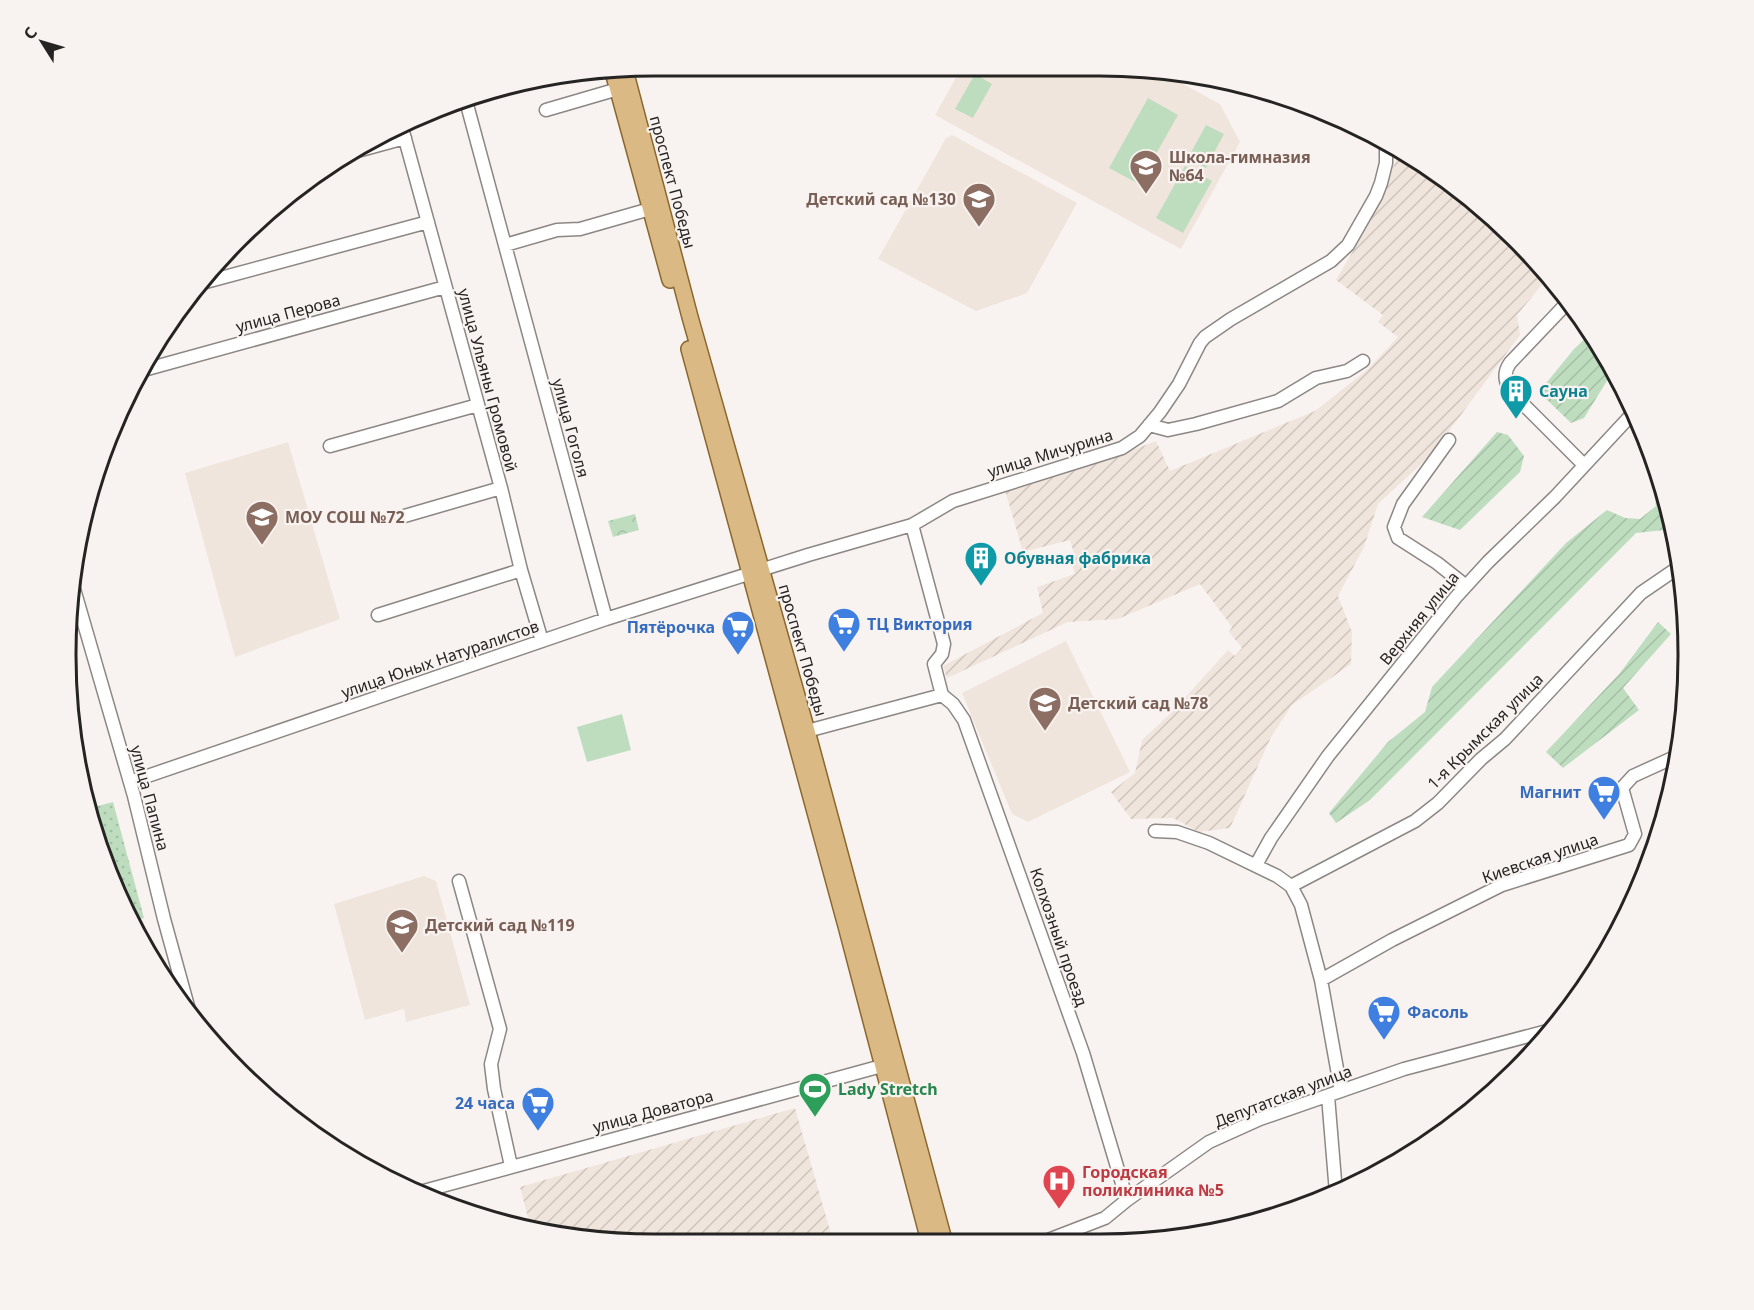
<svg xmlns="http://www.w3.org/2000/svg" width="1754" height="1310" font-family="'Noto Sans',sans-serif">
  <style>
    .built { fill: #f0e5dc }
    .industrial { fill: url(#industrial-furrows) }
    .grass { fill: url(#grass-dots) }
    .park { fill: url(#park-crowns) }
    .garden { fill: url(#garden-furrows) }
    .pitch { fill: #beddbf }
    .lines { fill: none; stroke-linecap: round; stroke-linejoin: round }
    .minor-casing { stroke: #8c8784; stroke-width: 15 }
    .major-casing { stroke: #8b672d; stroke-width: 18 }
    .minor { stroke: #fff; stroke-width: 12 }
    .major { stroke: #dab984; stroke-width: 15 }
    .labels { text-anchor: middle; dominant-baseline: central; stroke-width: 4.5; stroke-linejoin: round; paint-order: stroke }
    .education-label { font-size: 16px; font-weight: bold; fill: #785e54; stroke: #f8f3f0; text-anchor: start }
    .street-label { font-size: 16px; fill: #262423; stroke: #f8f3f0 }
    .culture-label { font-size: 16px; font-weight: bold; fill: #0d838f; stroke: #f8f3f0; text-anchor: start }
    .shop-label { font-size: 16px; font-weight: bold; fill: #366cbe; stroke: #f8f3f0; text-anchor: end }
    .leisure-label { font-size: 16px; font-weight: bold; fill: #27864d; stroke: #f8f3f0; text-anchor: start }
    .health-label { font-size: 16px; font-weight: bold; fill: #be3a42; stroke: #f8f3f0; text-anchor: start }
    .rim { fill: none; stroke: #262423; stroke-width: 3 }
  </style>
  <defs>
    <pattern id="industrial-furrows" width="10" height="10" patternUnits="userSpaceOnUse" patternTransform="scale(1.5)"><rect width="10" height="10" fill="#f0e5dc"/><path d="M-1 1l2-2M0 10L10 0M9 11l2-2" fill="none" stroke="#cec4bc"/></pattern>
    <pattern id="grass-dots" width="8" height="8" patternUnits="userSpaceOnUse" patternTransform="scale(1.5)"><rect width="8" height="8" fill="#beddbf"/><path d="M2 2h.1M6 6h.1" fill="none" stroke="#a3bea4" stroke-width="1.8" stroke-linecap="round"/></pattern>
    <pattern id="park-crowns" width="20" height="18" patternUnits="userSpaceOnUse" patternTransform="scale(1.5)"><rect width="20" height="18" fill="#beddbf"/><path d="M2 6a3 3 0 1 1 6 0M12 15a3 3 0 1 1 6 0" fill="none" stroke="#a3bea4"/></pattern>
    <pattern id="garden-furrows" width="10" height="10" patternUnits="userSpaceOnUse" patternTransform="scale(1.5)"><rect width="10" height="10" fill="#beddbf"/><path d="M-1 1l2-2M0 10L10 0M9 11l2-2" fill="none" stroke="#a3bea4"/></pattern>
  </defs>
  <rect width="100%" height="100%" fill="#f8f3f0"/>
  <path class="built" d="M962 67H1137L1157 70 1220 104 1240 142 1181 249 935 115Z
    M952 135 1077 203 1027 293 976 311 878 259 946 138Z
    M288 442 340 619 235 657 185 473Z
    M1066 641 1130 772 1028 822 1012 814 962 693Z
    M424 876 436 881 470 1005 406 1022 404 1009 365 1020 334 904Z"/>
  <path class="industrial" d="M1398 150 1427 165 1515 238 1549 276 1517 315 1520 335 1432 454 1378 504 1364 547 1338 596 1352 632 1351 664 1292 705 1271 737 1230 828 1199 832 1173 818 1131 819 1111 792 1135 773 1142 740 1172 712 1228 650 1235 656 1242 648 1229 632 1232 627 1200 584 1118 619 1068 622 947 678 943 666 1043 613 1037 587 1075 574 1072 564 1075 557 1070 540 1023 552 1005 490 1120 455 1156 441 1170 471 1315 411 1367 370 1398 337 1378 322 1383 315 1336 280 1371 220 1397 158Z
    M795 1108 833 1241 616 1243 530 1225 520 1187Z"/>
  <path class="grass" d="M113 802 144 918 132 921 98 845 90 808Z"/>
  <path class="park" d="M635 514 639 530 613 537 608 521Z"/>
  <path class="garden" d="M1590 334 1613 371 1584 418 1571 423 1539 392 1574 349Z
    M1497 432 1508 435 1524 456 1520 472 1460 530 1422 517Z
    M1653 464 1668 503 1672 524 1664 530 1636 533 1370 800 1336 823 1329 813 1388 742 1425 712 1432 687 1566 543 1607 510 1625 518 1640 519 1656 506 1651 468Z
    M1658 622 1671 634 1623 688 1639 710 1563 768 1546 752 1620 673Z"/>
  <path class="pitch" d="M975 74 992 84 973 118 955 109Z
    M1148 98 1178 115 1139 184 1109 168Z
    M1206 125 1224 134 1206 168 1188 158Z
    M1185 166 1212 181 1183 233 1156 218Z
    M622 714 631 750 587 762 577 727Z"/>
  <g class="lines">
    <g class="minor-casing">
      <path id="minor" d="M466 101 606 619
        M546 110 618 89
        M402 128 501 488 521 570 542 641
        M350 153 405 138
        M505 245 557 230 580 229 650 209
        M202 283 428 222
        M1569 301 1510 363C1503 373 1505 381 1510 391L1584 465
        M140 371 445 287
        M1149 425 1168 430 1196 424 1278 401 1316 378 1347 371 1363 361
        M1449 440 1403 504 1394 527 1398 538 1437 563 1466 586
        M330 446 478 405
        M401 517 501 488
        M912 525 944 644 942 654 934 664 942 695 953 704 964 720 1083 1053 1127 1200
        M74 589 134 796 164 919 191 1017
        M378 615 521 570
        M807 731 942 695
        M130 782 606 619 808 555 912 525 953 501 1122 448 1140 436 1160 412 1179 384 1200 343 1205 337 1231 319 1331 261 1348 245 1376 196 1381 183 1386 163V144
        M1155 831 1177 832 1209 843 1277 876 1291 886 1301 905 1321 980 1341 1091
        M1256 865 1271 838 1328 756 1456 597 1488 562 1555 497 1634 412
        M459 881 500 1029 491 1064 494 1089 511 1166
        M1291 886 1415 821 1438 803 1481 759 1505 739 1641 593 1679 567
        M1321 980 1392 940 1502 885 1629 845 1635 834 1622 788 1633 776 1677 756
        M1328 1096 1336 1193
        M420 1192 889 1064
        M1048 1240 1105 1218 1127 1200 1209 1142 1260 1119 1404 1069 1551 1030"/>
    </g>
    <g class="major-casing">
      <path id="major" d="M625 70 690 317 807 731 944 1240
        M613 72 670 280
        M689 349 846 926 929 1241"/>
    </g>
    <use href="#minor" class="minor"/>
    <use href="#major" class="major"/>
  </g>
  <defs>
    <g id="school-pin" transform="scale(1.725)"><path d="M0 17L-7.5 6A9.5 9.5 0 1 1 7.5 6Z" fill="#8d6e63" stroke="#f8f3f0"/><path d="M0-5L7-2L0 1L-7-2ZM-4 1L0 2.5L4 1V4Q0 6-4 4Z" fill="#fff"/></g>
    <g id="building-pin" transform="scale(1.725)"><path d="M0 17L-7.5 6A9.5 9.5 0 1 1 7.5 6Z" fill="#0f9aa8" stroke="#f8f3f0"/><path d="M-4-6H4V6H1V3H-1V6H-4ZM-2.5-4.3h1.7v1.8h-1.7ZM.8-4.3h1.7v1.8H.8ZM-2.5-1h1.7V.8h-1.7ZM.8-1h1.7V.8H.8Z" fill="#fff"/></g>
    <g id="supermarket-pin" transform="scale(1.725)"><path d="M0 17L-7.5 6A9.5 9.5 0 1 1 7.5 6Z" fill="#3f7fe0" stroke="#f8f3f0"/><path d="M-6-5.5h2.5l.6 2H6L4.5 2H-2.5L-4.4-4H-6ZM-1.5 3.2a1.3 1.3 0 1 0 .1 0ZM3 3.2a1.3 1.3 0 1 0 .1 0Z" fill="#fff"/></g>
    <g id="stadium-pin" transform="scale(1.725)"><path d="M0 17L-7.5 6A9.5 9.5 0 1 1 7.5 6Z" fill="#2e9e5b" stroke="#f8f3f0"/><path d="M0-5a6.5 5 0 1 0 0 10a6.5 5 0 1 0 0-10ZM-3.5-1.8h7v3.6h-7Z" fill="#fff"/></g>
    <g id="hospital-pin" transform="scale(1.725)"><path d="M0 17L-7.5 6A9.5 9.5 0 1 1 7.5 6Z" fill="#e0444e" stroke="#f8f3f0"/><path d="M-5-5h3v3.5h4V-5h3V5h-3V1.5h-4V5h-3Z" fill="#fff"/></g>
  </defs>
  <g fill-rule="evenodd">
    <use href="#school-pin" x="1146" y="166"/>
    <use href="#school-pin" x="979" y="199"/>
    <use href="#building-pin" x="1516" y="391"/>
    <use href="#school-pin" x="262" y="517"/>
    <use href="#building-pin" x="981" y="558"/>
    <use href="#supermarket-pin" x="844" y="624"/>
    <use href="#supermarket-pin" x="738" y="627"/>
    <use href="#school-pin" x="1045" y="703"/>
    <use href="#supermarket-pin" x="1604" y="792"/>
    <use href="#school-pin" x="402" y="925"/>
    <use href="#supermarket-pin" x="1384" y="1012"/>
    <use href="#stadium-pin" x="815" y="1089"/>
    <use href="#supermarket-pin" x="538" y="1103"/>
    <use href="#hospital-pin" x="1059" y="1181"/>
  </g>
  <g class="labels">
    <g class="education-label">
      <text x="1169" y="157">Школа-гимназия<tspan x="1169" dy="18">№64</tspan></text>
      <text x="956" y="199" text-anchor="end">Детский сад №130</text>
      <text x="285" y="517">МОУ СОШ №72</text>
      <text x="1068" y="703">Детский сад №78</text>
      <text x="425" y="925">Детский сад №119</text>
    </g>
    <g class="street-label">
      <text transform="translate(673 182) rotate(75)">проспект Победы</text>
      <text transform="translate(288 313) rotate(-15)">улица Перова</text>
      <text transform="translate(488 380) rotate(75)">улица Ульяны Громовой</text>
      <text transform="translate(571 428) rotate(75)">улица Гоголя</text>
      <text transform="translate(1050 453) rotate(-17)">улица Мичурина</text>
      <text transform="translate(1419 618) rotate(-51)">Верхняя улица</text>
      <text transform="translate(803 650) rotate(74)">проспект Победы</text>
      <text transform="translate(440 659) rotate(-19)">улица Юных Натуралистов</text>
      <text transform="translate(1485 731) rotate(-45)">1-я Крымская улица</text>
      <text transform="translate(150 798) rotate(75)">улица Папина</text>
      <text transform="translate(1540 858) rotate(-19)">Киевская улица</text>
      <text transform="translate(1059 937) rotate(71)">Колхозный проезд</text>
      <text transform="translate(1283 1096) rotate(-21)">Депутатская улица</text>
      <text transform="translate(653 1111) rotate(-15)">улица Доватора</text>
    </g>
    <g class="culture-label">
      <text x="1539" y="391">Сауна</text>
      <text x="1004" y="558">Обувная фабрика</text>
    </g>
    <g class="shop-label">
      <text x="867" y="624" text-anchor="start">ТЦ Виктория</text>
      <text x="715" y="627">Пятёрочка</text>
      <text x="1581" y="792">Магнит</text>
      <text x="1407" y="1012" text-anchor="start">Фасоль</text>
      <text x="515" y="1103">24 часа</text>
    </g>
    <g class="leisure-label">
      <text x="838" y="1089">Lady Stretch</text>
    </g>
    <g class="health-label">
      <text x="1082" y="1172">Городская<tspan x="1082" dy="18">поликлиника №5</tspan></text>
    </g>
  </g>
  <path d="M0 0H1754V1310H0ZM654 76H1100A578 578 0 0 1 1678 654V656A578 578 0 0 1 1100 1234H654A578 578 0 0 1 76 656V654A578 578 0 0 1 654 76Z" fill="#f8f3f0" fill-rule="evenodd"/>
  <path class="rim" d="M654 76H1100A578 578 0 0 1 1678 654V656A578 578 0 0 1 1100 1234H654A578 578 0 0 1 76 656V654A578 578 0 0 1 654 76Z"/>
  <g transform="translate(42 42) rotate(307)" stroke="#f8f3f0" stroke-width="4.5" paint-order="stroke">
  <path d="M0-4.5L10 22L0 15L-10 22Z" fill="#262423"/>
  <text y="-9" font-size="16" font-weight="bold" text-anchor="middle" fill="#262423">С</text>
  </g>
</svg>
